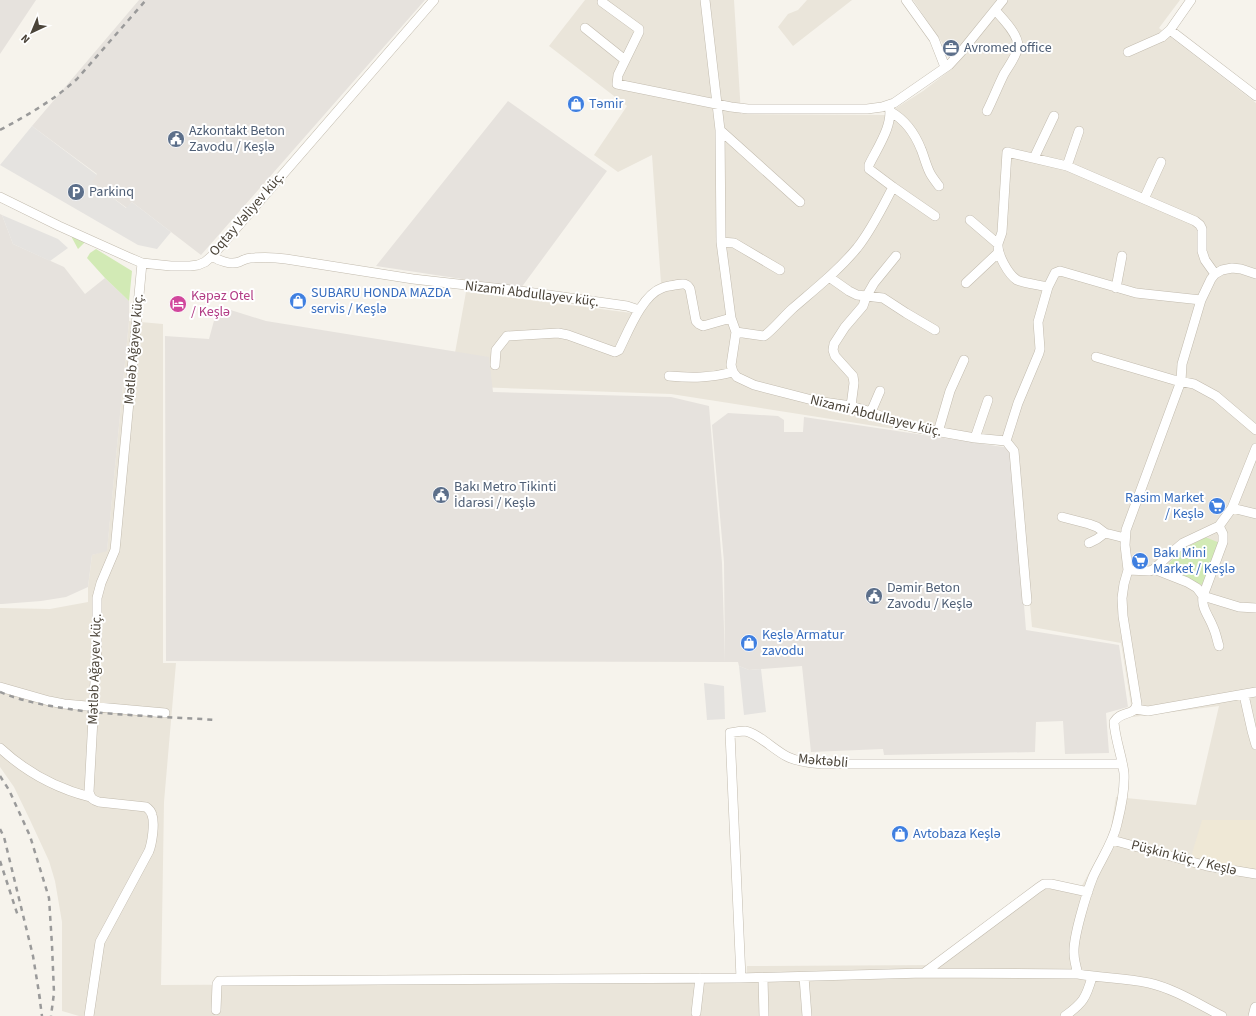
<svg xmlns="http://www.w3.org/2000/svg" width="1256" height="1016" font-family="'Source Sans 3',sans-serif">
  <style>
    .residential { fill: #eae5da }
    .industrial { fill: #e6e2dd }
    .education { fill: #efe8d6 }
    .green { fill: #d2eab5 }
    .parking { fill: #e5e3e0 }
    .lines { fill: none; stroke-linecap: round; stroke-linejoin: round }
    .minor-casing { stroke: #c2bbae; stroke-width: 10 }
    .tertiary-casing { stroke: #c2bbae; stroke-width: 12 }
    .minor { stroke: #fff; stroke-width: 9 }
    .tertiary { stroke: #fff; stroke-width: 11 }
    .rail { stroke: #9a9a9a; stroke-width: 2.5; stroke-dasharray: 5 5; stroke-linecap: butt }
    .labels { text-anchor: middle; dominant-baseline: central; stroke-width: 4; stroke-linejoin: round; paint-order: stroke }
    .service-label { font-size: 14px; fill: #4e5e75; stroke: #fff; text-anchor: start }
    .shop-label { font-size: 14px; fill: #366cbe; stroke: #fff; text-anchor: start }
    .street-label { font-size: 14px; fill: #4b4439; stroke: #fff }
    .hotel-label { font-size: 14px; fill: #b23c85; stroke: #fff; text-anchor: start }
  </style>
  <rect width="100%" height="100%" fill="#f6f3ec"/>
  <path class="residential" d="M585 0H734L741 114 885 115 923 91 953 68 943 44 913 0H1180L1159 28 1256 103V1016H79L62 1011V922L55 881 49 861 30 820 14 787 0 767V608L50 609 88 602V587L92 555 107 550 129 321 163 324V663H176L164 802 161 985 746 982 747 966 941 965 1044 888 1078 893 1110 834 1116 797 1196 805 1219 706 1133 717 1121 643 1032 627 1016 448 671 394 449 386 466 292 632 313 639 303 661 283 652 155 618 172 594 155 627 106 549 46Z
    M807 0H852L793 46 778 27 788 14 798 10Z"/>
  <path class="industrial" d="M0 0H36L0 54Z
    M139 0H425L201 255 132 202 127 208 91 182 97 174 32 126Z
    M508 101 607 171 521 288 376 266Z
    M0 214 2 215 13 244 64 267 85 294 105 278 129 301V321L107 551 92 555 88 587 66 597 41 601 2 604H0Z
    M218 306 266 321 489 357 493 392 671 397 709 406 722 563 725 662 166 661 165 336 209 339Z
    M728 413 778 416 784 420V432H803L804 417 1010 448 1013 467 1026 630 1119 645 1128 707 1106 713 1109 753 1065 754 1063 721 1036 722 1035 752 884 755 883 749 811 752 802 666 749 670 739 666 738 662H725L724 562 712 425Z"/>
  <path class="education" d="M1202 820H1256V871L1191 857Z"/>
  <path class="green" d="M71 236 85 242 78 249Z
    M96 249 132 271 129 301 105 278 87 258 90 253Z
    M1205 537 1220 543 1202 585 1164 569 1179 552Z"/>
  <path class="parking" d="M32 126 97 175 92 182 126 208 132 202 171 232 157 249 138 245 0 165Z
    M2 215 58 239 68 248 50 261 13 244Z
    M739 666 749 670 761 669 766 712 744 715Z
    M704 683 724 686 725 719 707 720Z"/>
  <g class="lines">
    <g class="minor-casing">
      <path id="minor" d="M705 0 720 130 721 242 731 318 736 332 731 365 733 372 737 377 754 385 816 401 851 406 871 412 899 424 912 427 975 438 1006 441
        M906 0 934 39 945 67
        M602 2 639 29V32L618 75 617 84 731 107 748 109H867L882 107 894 103 949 65 961 52 1003 0
        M585 28 625 60
        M1170 30 1256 96
        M1128 52 1162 37 1170 30 1191 0
        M889 105C894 125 877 148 869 165V169L893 187 935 216
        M987 111C993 99 998 86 1004 74 1008 67 1018 54 1018 46 1018 34 1003 19 995 10
        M891 112C905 120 915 134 921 149 924 156 926 165 930 173 932 177 936 182 939 186
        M720 130 800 202
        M1034 158 1054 116
        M1067 166 1079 131
        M0 197 59 226 128 257 142 263 171 266H190L198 265 205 262 212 256 434 0
        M1144 199 1161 162
        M970 220 998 244
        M721 242 734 243 780 270
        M212 256C219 261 231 265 239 262 244 260 246 258 251 258 263 257 274 257 286 259L413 279 520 291 627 306 639 310
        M829 277 849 291 857 295 883 298 906 313 935 330
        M966 283 999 252
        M1048 287C1040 285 1023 283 1017 280 1008 274 997 254 998 244 999 240 1001 236 1002 232L1007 152 1067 166 1195 221 1200 225 1202 229V251L1205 260 1215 274
        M1116 288 1122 256
        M736 332 764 336C772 331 784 316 792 309 815 289 838 271 857 248 872 229 882 208 893 187
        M1096 357 1174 380 1194 384 1216 396 1256 430
        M495 365 496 350 507 336 558 333 568 335 615 352 619 350C628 332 642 295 662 288 666 286 671 286 675 285 682 284 686 282 690 289L696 321 699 324 703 326 731 318
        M669 376C692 378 710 378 733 372
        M851 406 854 383 853 376 835 356 833 350 834 344 845 327 863 306 866 297 874 283 896 256
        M871 412 880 391
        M938 432 950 391 964 360
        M975 438 988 400
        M1232 508 1256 448
        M1062 517 1089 524 1097 527 1105 533 1125 538
        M1219 526 1223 534V542L1203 596C1201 608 1209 616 1213 627 1216 633 1217 640 1219 646
        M1089 543 1097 539 1105 533
        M1154 569 1187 582 1197 588 1203 596 1239 607 1256 608
        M1128 570 1150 571 1154 569 1171 553 1183 543 1219 526 1232 508 1256 514
        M1027 601 1014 451 1006 441 1018 403 1039 353 1040 349 1038 322 1048 287 1055 273 1060 271 1136 293 1201 300
        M0 687 49 701 64 704 165 713
        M1244 695 1252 731 1256 745
        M1135 709 1148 711 1256 692
        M0 748C27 773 55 788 90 797
        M1112 840 1207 866 1256 874
        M924 973 1038 888 1044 884H1051L1088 892
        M1078 974C1076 967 1074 960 1074 953 1073 937 1087 892 1093 877 1101 859 1113 843 1117 824 1121 808 1125 789 1124 773 1122 756 1115 739 1114 722 1121 710 1134 717 1137 704L1123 616 1122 598 1124 584 1128 570 1125 545 1126 530 1181 381 1182 364 1201 300 1211 279 1215 274 1222 270 1232 268 1241 269 1256 274
        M804 977 807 1016
        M741 978 730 733C735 732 740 731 745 731 758 733 775 751 788 757 798 762 811 763 822 764H1122
        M763 978 764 1016
        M216 1010 217 984 219 981 741 978 924 973 1078 974C1101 978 1125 978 1149 983 1175 989 1198 1004 1222 1016
        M696 1013 700 978
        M89 1016 100 942 149 851C152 843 155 823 152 815 151 811 149 809 146 807L99 802C93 800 91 799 89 792L97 645V598L101 583 115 550 116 540 142 263
        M1065 1016C1083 1003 1086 998 1092 977"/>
    </g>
    <g class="tertiary-casing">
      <path id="tertiary" d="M1254 1016 1256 1008"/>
    </g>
    <use href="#minor" class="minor"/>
    <use href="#tertiary" class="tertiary"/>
    <path class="rail" d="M0 130C28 115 54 100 77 79L146 0
      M0 692C26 703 55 707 83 711 128 716 172 717 217 720
      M0 776 9 790 30 836 49 898 52 945 54 993 51 1016
      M0 829 4 837 33 956 40 999
      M0 861 18 916
      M39 994 42 1016"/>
  </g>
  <defs>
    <g id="office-disc" transform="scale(0.9)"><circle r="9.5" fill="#5c6f8a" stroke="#fff"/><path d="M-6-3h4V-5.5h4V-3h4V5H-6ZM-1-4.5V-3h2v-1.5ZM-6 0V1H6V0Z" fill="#fff"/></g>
    <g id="shop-disc" transform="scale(0.9)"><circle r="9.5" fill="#3f7fe0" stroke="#fff"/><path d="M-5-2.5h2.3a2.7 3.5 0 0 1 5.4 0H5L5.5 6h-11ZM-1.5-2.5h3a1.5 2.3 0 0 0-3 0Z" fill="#fff"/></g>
    <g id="civic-disc" transform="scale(0.9)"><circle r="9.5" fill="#5c6f8a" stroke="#fff"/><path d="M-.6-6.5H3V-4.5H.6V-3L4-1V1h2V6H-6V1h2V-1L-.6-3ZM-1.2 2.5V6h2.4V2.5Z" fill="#fff"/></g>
    <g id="parking-disc" transform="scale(0.9)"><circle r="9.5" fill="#5c6f8a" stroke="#fff"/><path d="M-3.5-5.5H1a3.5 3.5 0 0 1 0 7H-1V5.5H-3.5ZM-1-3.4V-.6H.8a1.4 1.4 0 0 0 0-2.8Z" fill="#fff"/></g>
    <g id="hotel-disc" transform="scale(0.9)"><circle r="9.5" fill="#d1479c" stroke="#fff"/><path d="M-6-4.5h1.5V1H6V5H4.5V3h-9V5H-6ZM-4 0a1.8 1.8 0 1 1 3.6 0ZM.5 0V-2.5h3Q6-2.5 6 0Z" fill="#fff"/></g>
    <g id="supermarket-disc" transform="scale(0.9)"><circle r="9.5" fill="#3f7fe0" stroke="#fff"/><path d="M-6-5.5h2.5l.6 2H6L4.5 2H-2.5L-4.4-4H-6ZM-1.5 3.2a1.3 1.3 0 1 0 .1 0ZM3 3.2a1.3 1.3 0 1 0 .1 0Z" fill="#fff"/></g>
  </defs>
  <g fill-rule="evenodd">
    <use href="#office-disc" x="951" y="48"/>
    <use href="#shop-disc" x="576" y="104"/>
    <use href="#civic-disc" x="176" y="139"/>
    <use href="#parking-disc" x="76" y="192"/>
    <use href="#shop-disc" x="298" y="301"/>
    <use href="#hotel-disc" x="178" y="304"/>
    <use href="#civic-disc" x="441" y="495"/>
    <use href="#supermarket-disc" x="1217" y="506"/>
    <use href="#supermarket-disc" x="1140" y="561"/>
    <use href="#civic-disc" x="874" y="596"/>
    <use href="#shop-disc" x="749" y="643"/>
    <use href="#shop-disc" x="900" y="834"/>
  </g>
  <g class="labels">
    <g class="service-label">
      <text x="964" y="48">Avromed office</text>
      <text x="189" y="131">Azkontakt Beton<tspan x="189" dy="16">Zavodu / Keşlə</tspan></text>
      <text x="89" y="192">Parkinq</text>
      <text x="454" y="487">Bakı Metro Tikinti<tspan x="454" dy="16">İdarəsi / Keşlə</tspan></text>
      <text x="887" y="588">Dəmir Beton<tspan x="887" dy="16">Zavodu / Keşlə</tspan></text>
    </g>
    <g class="shop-label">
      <text x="589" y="104">Təmir</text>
      <text x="311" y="293">SUBARU HONDA MAZDA<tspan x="311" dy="16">servis / Keşlə</tspan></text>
      <text x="1204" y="498" text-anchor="end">Rasim Market<tspan x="1204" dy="16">/ Keşlə</tspan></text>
      <text x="1153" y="553">Bakı Mini<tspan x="1153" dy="16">Market / Keşlə</tspan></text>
      <text x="762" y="635">Keşlə Armatur<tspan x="762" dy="16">zavodu</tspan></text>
      <text x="913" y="834">Avtobaza Keşlə</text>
    </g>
    <g class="street-label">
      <text transform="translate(247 214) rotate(-49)">Oqtay Vəliyev küç.</text>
      <text transform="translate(532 294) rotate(7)">Nizami Abdullayev küç.</text>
      <text transform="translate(134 349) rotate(-85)">Mətləb Ağayev küç.</text>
      <text transform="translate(876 416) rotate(14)">Nizami Abdullayev küç.</text>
      <text transform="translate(95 669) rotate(-88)">Mətləb Ağayev küç.</text>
      <text transform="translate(823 761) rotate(5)">Məktəbli</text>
      <text transform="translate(1184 858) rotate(14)">Püşkin küç. / Keşlə</text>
    </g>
    <g class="hotel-label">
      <text x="191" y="296">Kəpəz Otel<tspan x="191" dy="16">/ Keşlə</tspan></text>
    </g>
  </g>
  <g transform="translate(32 32) rotate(224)" stroke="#ffffff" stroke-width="3" paint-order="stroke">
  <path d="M0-3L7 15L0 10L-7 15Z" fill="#4b4439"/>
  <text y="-6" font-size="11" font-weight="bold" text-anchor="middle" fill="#4b4439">N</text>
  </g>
</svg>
